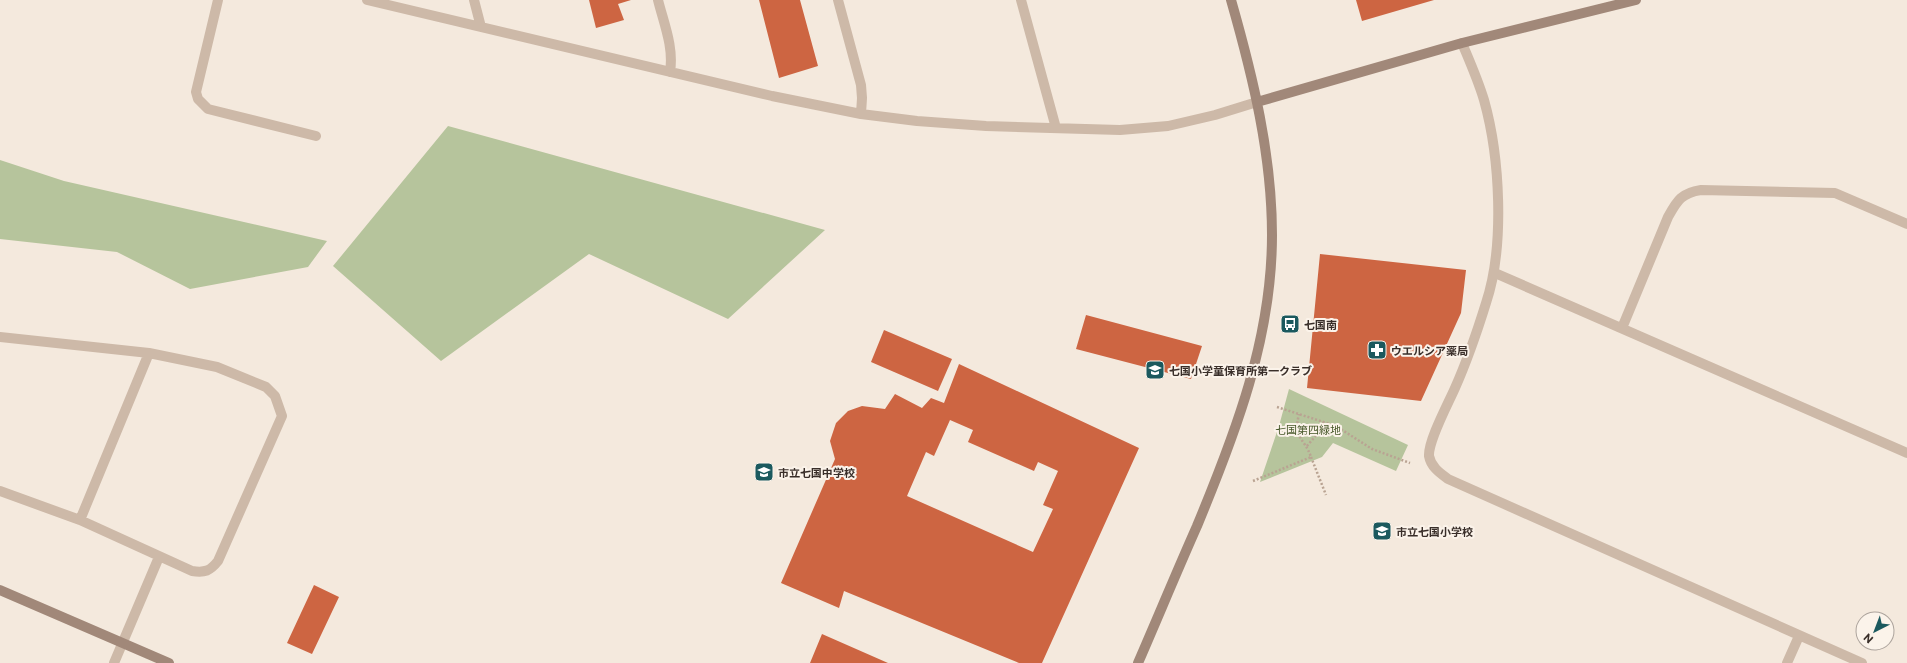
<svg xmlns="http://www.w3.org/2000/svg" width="1907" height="663" font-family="Commissioner,'Noto Sans JP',sans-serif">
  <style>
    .green { fill: #b6c49c }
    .building { fill: #cd6542; fill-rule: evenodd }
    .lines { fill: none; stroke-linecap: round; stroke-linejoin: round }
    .path { stroke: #b9a392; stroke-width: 2.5; stroke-dasharray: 2 2; stroke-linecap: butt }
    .street { stroke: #cdb9a8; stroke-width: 10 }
    .secondary { stroke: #a18879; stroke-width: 10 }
    .labels { text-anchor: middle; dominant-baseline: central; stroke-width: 4; stroke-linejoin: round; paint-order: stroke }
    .poi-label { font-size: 11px; font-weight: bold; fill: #392e29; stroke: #fbf3ea; text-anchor: start }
    .park-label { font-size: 11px; fill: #48592b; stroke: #fbf3ea }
  </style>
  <rect width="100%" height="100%" fill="#f4e9dd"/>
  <path class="green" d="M448 126 825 230 728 319 589 254 441 361 333 266Z
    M0 160 64 181 327 241 308 267 190 289 117 252 0 239Z
    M1289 389 1408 445 1396 471 1333 443 1322 457 1260 482 1279 426Z"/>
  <path class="building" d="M589 0H631L618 4 624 20 596 28Z
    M759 0H800L818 66 779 78Z
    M1356 0H1434L1362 21Z
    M1320 254 1466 270 1461 313 1421 401 1307 388Z
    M1086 315 1202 346 1191 379 1076 349Z
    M884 330 952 359 938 391 871 362Z
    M959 364 1139 448 1042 663H1019L844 591 839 608 781 583 835 459 830 441 836 423 848 411 862 406 885 409 895 394 922 408 931 398 944 403ZM950 420 973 430 968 442 1034 471 1038 462 1058 471 1043 505 1053 509 1033 552 907 496 926 452 934 456Z
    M314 585 339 597 312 654 287 643Z
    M822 634 888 663H810Z"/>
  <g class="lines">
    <path class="path" d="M1277 407 1336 426 1372 449 1410 463
      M1307 446 1318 433 1323 422
      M1311 457 1326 495
      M1253 481 1311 457C1304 437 1293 439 1299 414"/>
    <path class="street" d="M218 0 196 92 198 99 208 109 316 136
      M367 0 772 96 861 114 917 121 986 126 1120 130 1168 126 1215 115 1257 102
      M474 0 481 27
      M658 0C664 24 674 47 670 72
      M838 0 861 85 862 98 861 114
      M1021 0 1056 128
      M1462 43C1470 62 1478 80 1484 100 1500 157 1505 246 1486 303 1477 332 1467 361 1455 388 1448 404 1428 441 1429 456 1431 467 1440 473 1448 479L1862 663
      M1495 273 1907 453
      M1622 328 1668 217C1677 201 1681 193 1701 190L1835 193 1907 224
      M0 337 149 353 217 367 266 387 275 396 282 416 218 561C210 571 205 573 192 571L80 520 0 491
      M80 520 149 353
      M114 663 159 557
      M1787 663 1799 636"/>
    <path class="secondary" d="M1257 102 1462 43 1636 0
      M0 590 169 663
      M1138 663C1158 617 1177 571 1197 526 1236 432 1272 338 1272 235 1272 155 1253 77 1231 0"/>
  </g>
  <defs>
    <g id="bus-square" transform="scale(1)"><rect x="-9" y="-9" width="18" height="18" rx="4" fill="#1b595e" stroke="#fbf3ea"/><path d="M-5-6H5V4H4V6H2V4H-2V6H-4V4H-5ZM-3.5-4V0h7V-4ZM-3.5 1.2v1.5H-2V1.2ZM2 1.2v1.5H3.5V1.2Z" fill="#fff"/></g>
    <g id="pharmacy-square" transform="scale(1)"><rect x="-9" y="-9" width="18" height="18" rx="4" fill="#1b595e" stroke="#fbf3ea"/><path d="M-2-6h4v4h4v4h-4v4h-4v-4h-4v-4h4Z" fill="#fff"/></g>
    <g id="school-square" transform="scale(1)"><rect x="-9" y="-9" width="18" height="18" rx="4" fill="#1b595e" stroke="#fbf3ea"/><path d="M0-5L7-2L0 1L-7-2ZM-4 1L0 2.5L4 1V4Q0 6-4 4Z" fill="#fff"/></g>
  </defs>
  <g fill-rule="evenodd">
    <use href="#bus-square" x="1290" y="324"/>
    <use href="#pharmacy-square" x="1377" y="350"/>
    <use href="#school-square" x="1155" y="370"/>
    <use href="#school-square" x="764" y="472"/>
    <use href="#school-square" x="1382" y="531"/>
  </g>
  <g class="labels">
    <g class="poi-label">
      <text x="1304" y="324">七国南</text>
      <text x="1391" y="350">ウエルシア薬局</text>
      <text x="1169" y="370">七国小学童保育所第一クラブ</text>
      <text x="778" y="472">市立七国中学校</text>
      <text x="1396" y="531">市立七国小学校</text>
    </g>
    <g class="park-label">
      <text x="1308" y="429">七国第四緑地</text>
    </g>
  </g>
  <g transform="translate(1875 631) rotate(222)"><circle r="19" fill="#fbf3ea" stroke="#ada49d"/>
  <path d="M0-3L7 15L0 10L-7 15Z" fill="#1b595e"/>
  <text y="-6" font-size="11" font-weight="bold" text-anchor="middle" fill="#392e29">N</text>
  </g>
</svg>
